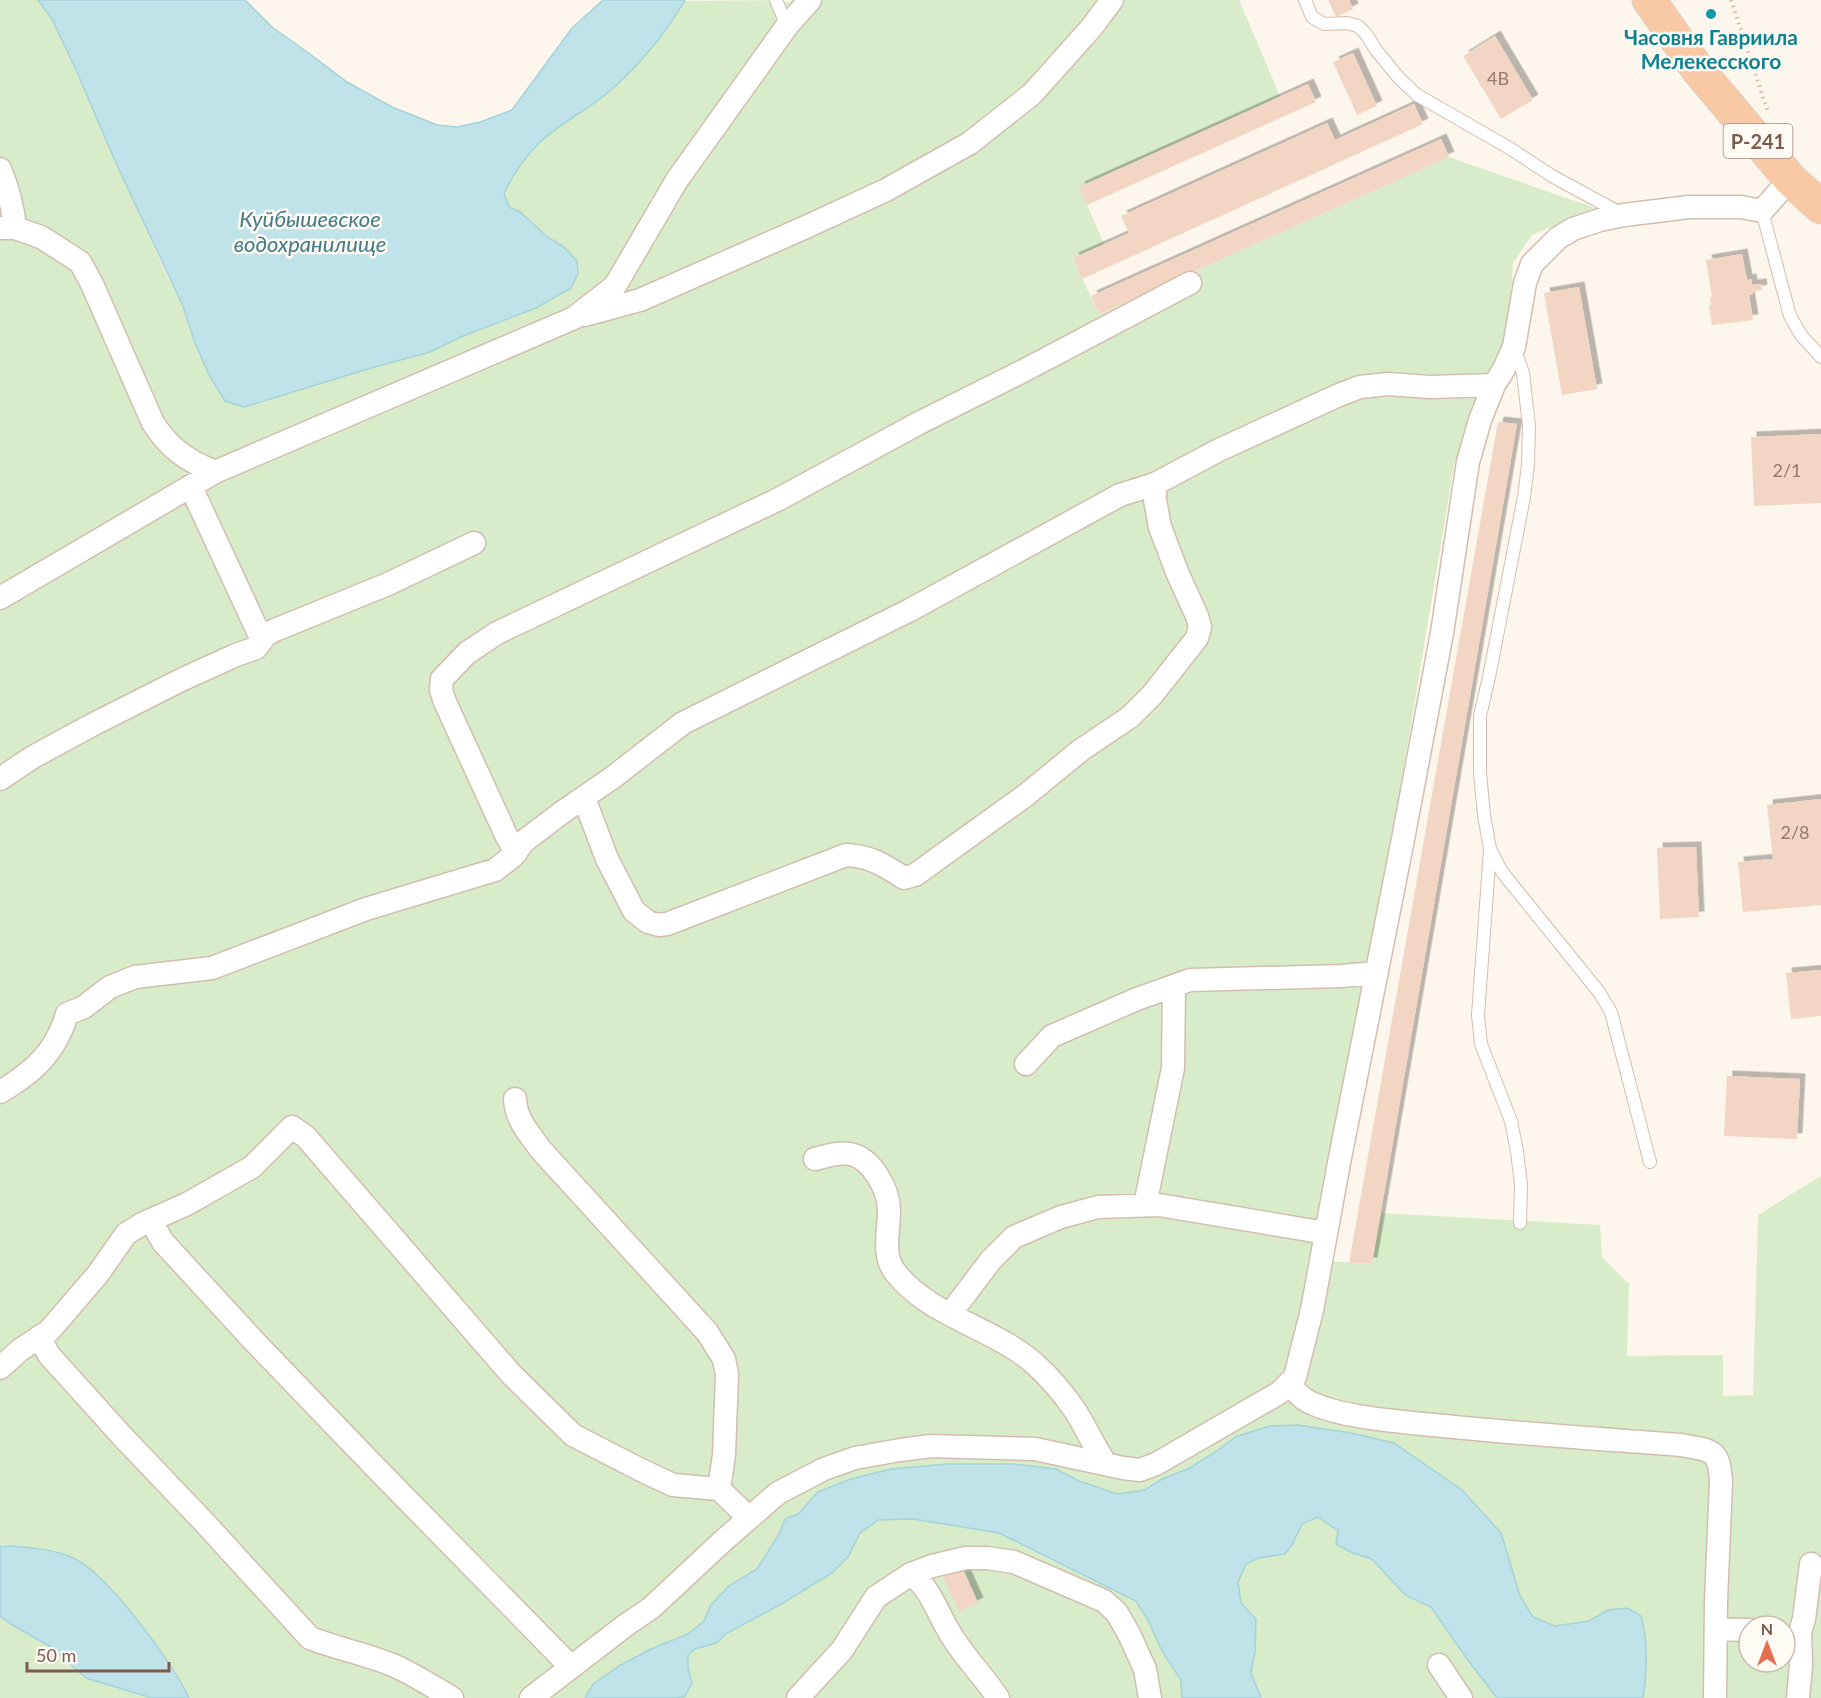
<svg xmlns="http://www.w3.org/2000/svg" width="1821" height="1698" font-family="Lato,sans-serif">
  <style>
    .green { fill: #d8ecc9; fill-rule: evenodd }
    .water { fill: #bfe3e8; stroke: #a5d3da; stroke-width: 1.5 }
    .building { fill: #f3d5c3; filter: url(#shadow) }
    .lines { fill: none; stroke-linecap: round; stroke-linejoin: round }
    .service-casing { stroke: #d1beb0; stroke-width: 14 }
    .minor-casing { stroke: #d1beb0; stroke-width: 25 }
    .trunk-casing { stroke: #dad1cd; stroke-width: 35 }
    .path { stroke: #d9b8a5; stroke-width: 4; stroke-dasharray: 1.5 4.5; stroke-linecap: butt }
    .service { stroke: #fff; stroke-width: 12 }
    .minor { stroke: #fff; stroke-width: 22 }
    .trunk { stroke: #f9c8a4; stroke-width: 33 }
    .culture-dot { fill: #0f9aa8; stroke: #fffaf3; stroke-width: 2 }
    .labels { text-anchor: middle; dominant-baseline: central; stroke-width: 5; stroke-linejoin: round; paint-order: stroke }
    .number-label { font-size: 18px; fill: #987a6a }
    .shield { fill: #fffaf3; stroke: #a28b7f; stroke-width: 1.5 }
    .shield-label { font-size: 20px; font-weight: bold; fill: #7a5c4d }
    .culture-label { font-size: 21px; font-weight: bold; fill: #0d838f; stroke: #fffaf3 }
    .water-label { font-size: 22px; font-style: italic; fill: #437c86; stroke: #fffaf3 }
  </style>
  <defs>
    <filter id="shadow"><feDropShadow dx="5.5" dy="-5.5" stdDeviation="0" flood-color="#0004"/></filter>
  </defs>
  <rect width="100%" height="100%" fill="#fdf6ec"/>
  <path class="green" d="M0 0H38L52 19 165 271 183 306 195 343 209 375 244 407 371 368 430 352 463 336 564 247C545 235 529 217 509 207L504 193C513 175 523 159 538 144 557 125 583 112 604 95 637 68 661 36 685 1L778 0 790 2 792 0H1239L1280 96 1087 205 1104 244 1073 259 1099 314 1449 157 1595 208 1532 235 1513 263 1511 298 1506 328 1499 356 1473 403 1454 465 1395 821 1314 1261 1372 1263 1381 1213 1600 1225 1602 1257 1629 1284 1627 1356 1723 1355V1396L1753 1395 1758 1215 1821 1176V1698H1643L1646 1652 1608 1610 1589 1621 1555 1626 1533 1617 1520 1596 1501 1533 1235 1437 1217 1451 1188 1469 1162 1479 1145 1490 1117 1495 1079 1481 1056 1469 1013 1464H947L818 1492 798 1514 785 1519 779 1534 757 1569 729 1586 711 1605 704 1621 688 1634 651 1649 621 1665 593 1684 585 1698H189C179 1675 164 1656 149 1637 131 1613 113 1585 88 1568 66 1552 27 1544 0 1547ZM1749 1626H1785V1662H1749Z
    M1318 1517 1339 1531 1353 1553 1372 1559 1405 1595 1431 1606 1467 1659 1497 1698H1261L1251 1673 1255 1652 1241 1603 1238 1582 1245 1565 1259 1558 1285 1554 1292 1545 1302 1524Z
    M913 1519 999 1533 1136 1601 1148 1620 1162 1651 1181 1680 1182 1698H677L685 1696 692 1683 688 1669V1655L695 1649 716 1643 727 1633 815 1584 848 1557 860 1533 877 1520Z
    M0 1616 11 1624 51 1647 86 1678 152 1698H0Z"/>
  <path class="water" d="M38 0H245L272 27 310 54 347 82 392 107 437 125 457 127 480 122 512 110 572 28 603 0H685C664 36 637 68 605 95 584 112 557 125 538 144 523 159 513 175 504 193L509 207 520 212 548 237 564 247 577 261 578 273 571 288 536 308 463 336 430 352 371 368 244 407 225 401 209 375 195 343 183 306 116 163 76 70 52 19Z
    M1298 1425 1351 1433 1394 1443 1462 1490 1501 1533 1520 1596 1533 1617 1555 1626 1589 1621 1608 1610 1627 1608 1641 1616C1649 1642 1647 1671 1643 1698H1497L1467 1659 1431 1607 1405 1595 1372 1559 1353 1553 1336 1544 1338 1531 1318 1517 1302 1524 1292 1545 1285 1554 1259 1558 1246 1564 1238 1582 1241 1603 1256 1619 1255 1652 1251 1673 1261 1698H1182L1181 1680 1162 1651 1148 1620 1136 1601 999 1533 913 1519 878 1520 860 1533 848 1557 832 1573 778 1606 727 1633 716 1643 695 1649 688 1655V1669L692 1683 685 1696 677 1698H585L593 1684 621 1665 651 1649 688 1634 704 1621 711 1605 729 1586 757 1569 779 1534 785 1519 798 1514 818 1492 851 1479 891 1469 947 1464H1013L1056 1469 1079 1481 1117 1494 1145 1490 1162 1479 1188 1469 1217 1451 1235 1437 1270 1426Z
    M11 1546C31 1548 52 1549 71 1557 106 1571 173 1663 189 1698H152L86 1678 51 1647 11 1624 0 1616V1547Z"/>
  <path class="building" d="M1328 0H1349L1353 9 1336 17Z
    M1495 36 1533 100 1501 119 1463 56Z
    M1353 53 1377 106 1357 115 1333 62Z
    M1308 84 1316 102 1087 205 1079 187Z
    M1414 104 1423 124 1082 279 1073 258 1129 233 1121 216 1327 123 1335 140Z
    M1441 139 1449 157 1099 314 1091 296Z
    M1742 254 1747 280 1751 279 1752 285 1761 284 1762 290 1753 292V294L1749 295 1753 320 1712 325 1709 306 1711 305 1710 297H1712L1706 260Z
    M1579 287 1597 389 1562 395 1544 293Z
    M1498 422 1517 424 1372 1263H1349Z
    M1821 434V503L1754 506 1751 437Z
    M1821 799V905L1743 912 1738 862 1773 859 1767 805Z
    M1696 847 1699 917 1660 919 1657 848Z
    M1821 970V1016L1791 1019 1786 973Z
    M1727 1076 1800 1079 1797 1139 1724 1136Z
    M962 1567 978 1603 959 1612 943 1576Z"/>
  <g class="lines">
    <g class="service-casing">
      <path id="service" d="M776 0 787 26
        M1305 0 1312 17 1324 24 1347 23 1358 26 1366 34 1376 50 1399 78 1417 95 1511 149 1552 176 1622 214
        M1762 211 1790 316 1801 335 1821 357
        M1514 347 1523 373 1529 426 1528 465 1524 497 1489 677 1480 716V773L1484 815 1490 849 1502 872 1599 992 1611 1012 1650 1162
        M1490 850 1478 1015 1481 1044 1511 1121 1517 1151 1521 1185 1520 1223"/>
    </g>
    <g class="minor-casing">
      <path id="minor" d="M0 169C8 188 13 207 15 228
        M0 228H15L41 237 80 262 92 284 153 423C170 449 186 460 215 472
        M585 315 640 300 806 227 886 190 970 143 1032 94 1092 27 1112 0
        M191 487 262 640
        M0 598 215 472 574 318 615 286 677 180 787 26 810 0
        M0 779 33 757 92 725 181 680 236 655 256 648 266 635 275 630 388 584 474 543
        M584 798 607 859 634 911 648 922 659 925 667 924 846 855C870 856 884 865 904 878L915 875 1026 795 1081 750 1130 717 1152 695 1197 638 1200 627 1197 616 1177 572 1160 527 1155 500V484
        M516 853 506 835 445 702 441 690 442 679 467 653 497 633 779 499 919 423 1025 370 1190 283
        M1026 1064 1052 1036 1137 999 1190 980 1341 976 1377 973
        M0 1092C34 1072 56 1052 67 1014L84 1007 110 987 135 977 212 968 366 909 495 870 513 856 523 842 564 811 612 778 683 723 910 610 1120 495 1155 484 1219 450 1339 395 1360 387 1388 384 1430 387 1494 385
        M515 1099C516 1120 529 1133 541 1150L707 1332 724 1359 727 1374 724 1455 719 1489
        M815 1159C827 1156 838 1152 850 1154 872 1158 889 1190 889 1211 889 1231 882 1255 895 1272 930 1317 993 1327 1035 1364 1049 1377 1063 1393 1074 1409 1086 1427 1094 1447 1106 1464
        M1145 1205 1173 1068 1174 986
        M150 1220 163 1242 252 1339 376 1468 571 1667
        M950 1314 991 1260 1014 1237 1061 1217 1098 1207 1159 1205 1326 1233
        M39 1337 49 1355 122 1436 203 1521 310 1638C338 1649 367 1654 395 1666 415 1675 433 1687 452 1698
        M0 1368 20 1350 49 1331 98 1274 126 1234 142 1224 187 1204 252 1167 292 1127 306 1137 511 1374 573 1435 641 1470 673 1485 719 1489 749 1518
        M1290 1384C1296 1392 1300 1397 1309 1402 1345 1419 1405 1422 1444 1426 1523 1434 1602 1439 1681 1445 1712 1451 1719 1448 1721 1482L1716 1601 1715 1698
        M911 1574C933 1590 939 1619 955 1641 968 1661 985 1678 998 1698
        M1716 1629 1749 1630
        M1439 1665 1461 1698
        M531 1698 626 1625 651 1608 724 1540 778 1493 824 1469 855 1458 900 1450 931 1446 1035 1449 1123 1468 1140 1470 1156 1464 1279 1393 1295 1377 1312 1310 1339 1163 1403 839 1442 633 1468 462 1480 420 1494 385 1504 369 1514 347 1525 283 1532 264 1558 238 1573 229 1600 220 1624 215 1689 207H1741L1762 211 1790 179
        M798 1698 842 1650 876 1597 911 1574 932 1566 966 1558H987L1014 1562 1104 1601 1117 1613 1129 1634 1145 1669 1150 1698
        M1798 1698 1801 1665 1800 1632 1804 1619 1811 1564"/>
    </g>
    <g class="trunk-casing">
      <path id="trunk" d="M1649 0 1699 71 1790 179 1821 207"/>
    </g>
    <path class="path" d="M1731 0 1768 112"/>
    <use href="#service" class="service"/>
    <use href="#minor" class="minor"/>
    <use href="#trunk" class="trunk"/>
  </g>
  <circle class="culture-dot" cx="1711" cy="14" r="6"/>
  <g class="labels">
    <g class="number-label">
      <text x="1498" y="78">4В</text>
      <text x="1787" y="470">2/1</text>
      <text x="1795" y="832">2/8</text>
    </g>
    <rect class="shield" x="1723.5" y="124" width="69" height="34" rx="4.5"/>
    <g class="shield-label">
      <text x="1758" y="141">Р-241</text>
    </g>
    <g class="culture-label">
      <text x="1711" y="36">Часовня Гавриила<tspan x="1711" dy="24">Мелекесского</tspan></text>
    </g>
    <g class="water-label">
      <text x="310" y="218">Куйбышевское<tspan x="310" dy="25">водохранилище</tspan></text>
    </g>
  </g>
  <g transform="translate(1767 1644)"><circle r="28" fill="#fffaf3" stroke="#cabbb1" stroke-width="1.5"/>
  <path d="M0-4.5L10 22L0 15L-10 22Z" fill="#e76f51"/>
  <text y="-9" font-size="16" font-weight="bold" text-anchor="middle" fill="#7a5c4d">N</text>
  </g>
  <path d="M27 1662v9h142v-9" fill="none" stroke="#7a5c4d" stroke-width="3"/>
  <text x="36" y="1662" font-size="18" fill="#7a5c4d" stroke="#fffaf3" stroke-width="4.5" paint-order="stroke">50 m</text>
</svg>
